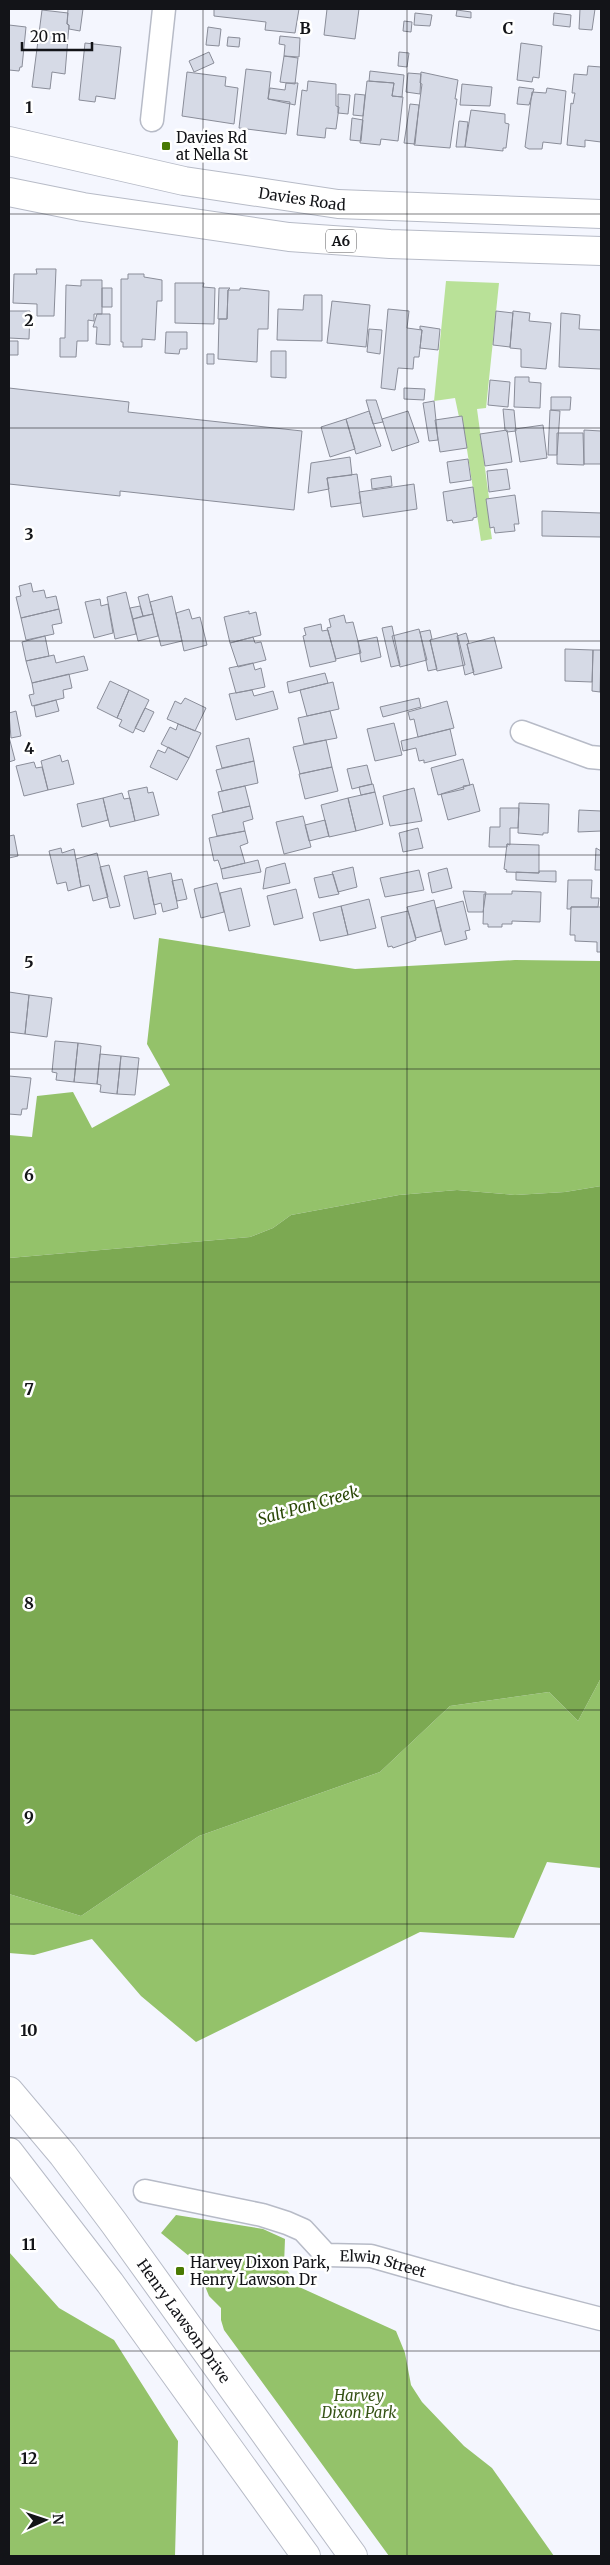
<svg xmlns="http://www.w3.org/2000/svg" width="610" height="2565" font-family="Merriweather,serif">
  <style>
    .green { fill: #b9e198 }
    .forest { fill: #94c26a }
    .water { fill: #7ca952 }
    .building { fill: #d6dae6; stroke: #8a8d99 }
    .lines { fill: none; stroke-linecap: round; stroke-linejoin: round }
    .minor-casing { stroke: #b7bbc7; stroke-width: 25 }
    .primary-casing { stroke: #b7bbc7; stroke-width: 30 }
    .trunk-casing { stroke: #b7bbc7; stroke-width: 30 }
    .minor { stroke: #fff; stroke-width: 22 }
    .primary { stroke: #fff; stroke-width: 28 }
    .trunk { stroke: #fff; stroke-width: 28 }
    .grid { fill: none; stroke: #131418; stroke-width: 1; stroke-opacity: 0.55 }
    .poi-dot { fill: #4a7a02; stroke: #fff; stroke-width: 2 }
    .labels { text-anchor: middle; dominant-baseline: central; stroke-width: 5; stroke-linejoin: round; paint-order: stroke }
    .shield { fill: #fff; stroke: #5a5a5d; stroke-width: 1 }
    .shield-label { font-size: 14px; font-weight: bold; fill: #131418 }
    .poi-label { font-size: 15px; fill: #131418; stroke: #fff; text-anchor: start }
    .street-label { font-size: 15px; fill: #131418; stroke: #fff }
    .park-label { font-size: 15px; font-style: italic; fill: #365316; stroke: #fff }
    .water-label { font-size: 16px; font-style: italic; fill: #2a4706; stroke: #fff }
    .grid-label { font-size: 16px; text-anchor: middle; font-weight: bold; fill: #131418; stroke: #fff; stroke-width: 5; stroke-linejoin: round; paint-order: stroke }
  </style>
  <rect width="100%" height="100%" fill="#f4f6fe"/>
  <path class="green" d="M446 281 499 283 486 408 477 409 489 498 486 499 492 539 481 541 462 417H459L455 398 434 401Z"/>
  <path class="forest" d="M159 938 355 969 515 960 601 961V1186L565 1192 515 1195 457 1190 399 1195 291 1215 273 1228 250 1237 9 1258V1135L32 1137 37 1096 73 1092 92 1128 170 1085 147 1044Z
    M601 1678V1868L547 1862 514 1938 420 1932 196 2042 141 1996 92 1939 34 1955 9 1953V1894L81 1916 199 1836 380 1772 450 1706 549 1692 578 1721Z
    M176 2215 263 2229 285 2239 284 2265 297 2286 396 2331 405 2353 411 2385 422 2402 464 2446 492 2468 554 2556H389L224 2330 221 2320V2308L209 2296 195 2261 161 2233Z
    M9 2252 59 2308 114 2340 178 2441 175 2556H9Z"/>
  <path class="water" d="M601 1186V1678L578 1721 549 1692 450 1706 380 1772 199 1836 81 1916 9 1894V1258L250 1237 273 1228 291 1215 399 1195 457 1190 515 1195 565 1192Z"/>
  <path class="building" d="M68 9H83L80 31 69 29V25L67 24Z
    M214 9H299L295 33 265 30 266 22 214 16Z
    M327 9H359L355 39 324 35Z
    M580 9H595L592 30 579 29Z
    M42 10 68 13 67 24 69 25 65 74 52 72 50 89 32 87Z
    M457 10 471 12V18L456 16Z
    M415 13 432 15 430 26 414 25Z
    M554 13 571 15 570 27 553 25Z
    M404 21 412 22 411 32 403 31Z
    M9 25 26 27 22 67H20L19 71 9 70Z
    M208 27 221 29 219 46 206 45Z
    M280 36 300 38 299 57 284 56 285 45 279 44Z
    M228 37 240 38 239 47 227 46Z
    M85 43 121 47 115 99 96 96 95 102 79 100Z
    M521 43 542 46 539 78 533 77 532 82 517 80Z
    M209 52 214 63 194 72 189 61Z
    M399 52 409 53 407 67 398 66Z
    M284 56 298 58 295 84 280 82Z
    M588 66 601 67V142L585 140V147L567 145 571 103 573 104 575 93H572L574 74 587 75Z
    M246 69 271 72 268 99 290 102 286 134 239 128Z
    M370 71 404 75 402 97 392 96 394 83 369 81Z
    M187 72 226 77 225 86 238 88 234 124 182 116Z
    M421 72 458 80 455 99H457L450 148 414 145 422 84 420 83Z
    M408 73 421 74 420 94 406 92Z
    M308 81 336 84V106L339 107 336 129 326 128 325 138 297 135 302 90 307 91Z
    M367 81 394 83 392 96 403 97 398 141 381 139 380 145 360 143Z
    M286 83H298L295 105 268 99 270 88 285 90Z
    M462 84 492 87 490 106 460 105Z
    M519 87 534 89 529 105 517 104Z
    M547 88 566 91 561 144 543 142 542 149H529L525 147 532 92 546 93Z
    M338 94 350 95 348 114 338 113Z
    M355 94 365 95 363 116 353 115Z
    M410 104 419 105 415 144 404 143Z
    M471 110 505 114V123L509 124 506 148H503V151L465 147Z
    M352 118 363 120 361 141 350 140Z
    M459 121 468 122 465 147H456Z
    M36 269H56L54 316H37V304L13 303 14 274H37Z
    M128 274H144V277L162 280V301H157L155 340 142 339V347H123V342H121V279H128Z
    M81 280H102V314H94V321L88 320V341H77L76 357H60V338H65L66 285 81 286Z
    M175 283H204L203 287 215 288 214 324 175 323Z
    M102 288H112V307H102Z
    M219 288H230L228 290 227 319H218Z
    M240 288 269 291 268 329H258L257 362 218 359 219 319H227L228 290H240Z
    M304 295H322V341L277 340 278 309 303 310Z
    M332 301 370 305 366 347 327 343Z
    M388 309 409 311 407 328 422 330 419 357H414L413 369 398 368 395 390 381 388Z
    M9 311H30L29 339 9 338Z
    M496 311 513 313 510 347 493 345Z
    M513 311 530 313 529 321 551 323 546 369 521 367V349L510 348Z
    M561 313 580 315 579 329 601 330V369L559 367Z
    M97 314H110V345L96 344 97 327H93Z
    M420 326 440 329 438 350 420 348 422 330 420 329Z
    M369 329 382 330 380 354 367 352Z
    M166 332H187V349H180L179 354 165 353Z
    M9 341H18V355H9Z
    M271 351H286V378L271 377Z
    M207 354H214V364H207Z
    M515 377H529V382L541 383 540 408 514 407Z
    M490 380 510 382 508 407 488 405Z
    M9 388 129 402 128 412 302 431 294 510 120 491V496L9 484Z
    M404 388 425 389 424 400 404 399Z
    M551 397H571L570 410H551Z
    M366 400H376L383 422 373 424Z
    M434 401 438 440 429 441 423 403Z
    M503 409 514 410 516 431 507 432 505 430Z
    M550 410 560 411 557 455H548Z
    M369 411 381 446 356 454 346 419Z
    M408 411 419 442 392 451 382 419Z
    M462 416 467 448 440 452 435 420Z
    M346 419 355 449 330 457 321 427Z
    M543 425 547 458 520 462 515 429Z
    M507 430 512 462 485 466 480 434Z
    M584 430 601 431V464H584Z
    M557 433H583L584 465 557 464Z
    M350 457 352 475 327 478 329 489 308 493 311 463Z
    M468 459 471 480 450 483 447 462Z
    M507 469 510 489 489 492 487 471Z
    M357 474 361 503 331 507 327 478Z
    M391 476 392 486 372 489 371 479Z
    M414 484 417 509 363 517 359 492Z
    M473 487 477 517 473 518V520L453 523 452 520 447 521 443 492Z
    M515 495 519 524H514L515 531 495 533 494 527 490 528 486 499Z
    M542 511 601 513V537L542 536Z
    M31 583 33 592 44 590 46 598 56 596 59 609 21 618 16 597 21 596 19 586Z
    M126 592 136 634 115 639 107 597Z
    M148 594 153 614 143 616 138 597Z
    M172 596 182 641 161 646 150 602Z
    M100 599 101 606 108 604 113 633 94 638 85 602Z
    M140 606 143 616 133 619 130 608Z
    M59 609 62 623 52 625 54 634 26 640 21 618Z
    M189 609 192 619 200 617 207 645 184 651 176 613Z
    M249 611V614L256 612 261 635 230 643 224 617Z
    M153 614 158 636 138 641 133 619Z
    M344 615 346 623 353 622 361 653 336 659 327 628 331 627 329 619Z
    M321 624 322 631 328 630 336 661 310 667 303 636 306 635 304 628Z
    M392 626 400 665 391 667 382 628Z
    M419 629 427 660 400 667 392 636Z
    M430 630 432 639 430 640 437 669 428 671 420 632Z
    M457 633 465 665 437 671 430 640Z
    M466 633 469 643 467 644 474 672 465 675 457 636Z
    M45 636 49 656 26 661 22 642Z
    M253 637 255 643 261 642 266 660 238 667 230 643Z
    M377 637 381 657 361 662 358 641Z
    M494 637 502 668 474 675 467 644Z
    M565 649 593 650 592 682 565 681Z
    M593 650H601L600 692 592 691Z
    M54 655 56 663 84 656 88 670 32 683 26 661Z
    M253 663 255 670 261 668 265 687 236 693 229 668Z
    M325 673 328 683 289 693 287 682Z
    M69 674 72 688 63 690 64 698 32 706 29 695 34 694 32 683Z
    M110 681 129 690 117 718 97 708Z
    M333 682 339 709 307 716 300 690Z
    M129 690 149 700 133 733 119 726 122 720 117 718Z
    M252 690 254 696 273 691 278 709 236 720 229 694Z
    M185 698 206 708 195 731 167 719 175 701 181 704Z
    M419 698 421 707 383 717 380 707Z
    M56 700 59 711 36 717 34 706Z
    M447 701 454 728 418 737 414 719 410 720 408 712Z
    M145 708 154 712 144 732 135 728Z
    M16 711 21 736 11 738 9 713Z
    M330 711 337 738 304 744 298 718Z
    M394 723 402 755 375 761 367 729Z
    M178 724 201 733 189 758 161 744 170 727 176 730Z
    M450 729 456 755 424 763V760L419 761 416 748 403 751 401 741Z
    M9 737 15 760 9 762Z
    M249 738 254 761 222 768 216 746Z
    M326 740 332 767 300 774 293 747Z
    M168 747 189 758 177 780 150 767 158 750 165 753Z
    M60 755 62 762 68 760 74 784 48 790 41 761Z
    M463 759 470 785 463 786 464 789 438 795 431 768Z
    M254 761 258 783 222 791 216 770Z
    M34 762 36 768 42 767 48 790 24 796 16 766Z
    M367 765 372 784 352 789 347 769Z
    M332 767 338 791 305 799 299 774Z
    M373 784 375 792 361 795 359 787Z
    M473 784 480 811 448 820 441 794Z
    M245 786 250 806 223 812 218 792Z
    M147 787 148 793 153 792 159 815 135 821 128 791Z
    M414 788 422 821 390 826 383 796Z
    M375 792 383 824 356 831 348 798Z
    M122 793 124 799 130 798 135 821 110 827 103 798Z
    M103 798 108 820 82 827 77 804Z
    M348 798 356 831 329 837 321 805Z
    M519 803 549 804 548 833H543V835L518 833Z
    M250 806 253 819 243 822 245 831 217 836 212 815Z
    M500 808H519L518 828H510V845L507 844V847H489L490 827H500Z
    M579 810 601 811V831L578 832Z
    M303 816 311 847 284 854 276 822Z
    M325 820 329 836 309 841 305 825Z
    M418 828 423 848 403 852 399 833Z
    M245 831 248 843 240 846 245 863 221 869 218 860 214 861 209 838Z
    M14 835 18 856 9 858V836Z
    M507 844 539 845V873L506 872 507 870 504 869Z
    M61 848 62 853 74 849 81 887 68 891 66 882 57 884 49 851Z
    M596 848 601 851V870H595Z
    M97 853 108 897 93 901 89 885 81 887 76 859Z
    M258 860 261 872 223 879 221 869Z
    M285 863 290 883 263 889 266 868Z
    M109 865 120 906 110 908 100 867Z
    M353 867 357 887 338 892 332 872Z
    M447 868 452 888 432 893 428 873Z
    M419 870 424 890 385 897 380 878Z
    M147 871 156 914 134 919 124 876Z
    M539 871H556V882L516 880V872L539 873Z
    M171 873 178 908 163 912 161 903 154 905 148 878Z
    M333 874 339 894 319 898 314 878Z
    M182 879 187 899 177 901 172 881Z
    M568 880H592L591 898H599L598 907H571V909H567Z
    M217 883 224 912 201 918 194 889Z
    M241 888 250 926 229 931 220 893Z
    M296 889 303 918 274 925 267 896Z
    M463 891 486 892 483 912H468Z
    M512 891 541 892 540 922 512 921V924H502V927H488V924H483L484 894H512Z
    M369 899 376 928 348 935 341 906Z
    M434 900 441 931 416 938 407 907Z
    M463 901 470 930 465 931 467 939 445 945 436 908Z
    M341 906 348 935 320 941 313 913Z
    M571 907H601V952H597V942L575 941V935H570Z
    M408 911 416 940 393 948 392 946 388 947 381 917Z
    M9 992 29 995 25 1034 9 1032Z
    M29 995 52 998 47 1037 25 1034Z
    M55 1041 78 1043 74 1082 56 1080 57 1073 52 1072Z
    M78 1043 101 1046 97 1084 74 1082Z
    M100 1054 121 1056 117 1094 100 1092 101 1085 97 1084Z
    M121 1056 139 1058 135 1095 117 1094Z
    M9 1076 31 1078 27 1109H22L21 1115 9 1114Z"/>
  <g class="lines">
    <g class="minor-casing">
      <g id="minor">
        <path d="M152 120 164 9"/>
        <path d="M522 732 590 757 601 758"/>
        <path id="s1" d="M145 2191 262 2215 287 2223 303 2230 326 2255 371 2256 512 2296 601 2319"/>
      </g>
    </g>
    <g class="primary-casing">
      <g id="primary">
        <path id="s2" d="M9 2091 63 2155 114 2223 353 2556"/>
        <path d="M9 2152 110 2283 306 2556"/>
      </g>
    </g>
    <g class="trunk-casing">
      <g id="trunk">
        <path id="s3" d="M9 141 184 181 338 204 601 214"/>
        <path d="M9 192 83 207 289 237 390 244 601 251"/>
      </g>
    </g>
    <use href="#minor" class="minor"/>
    <use href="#primary" class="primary"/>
    <use href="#trunk" class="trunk"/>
  </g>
  <path class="grid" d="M203 9V2556M407 9V2556M9 214H601M9 428H601M9 641H601M9 855H601M9 1069H601M9 1282H601M9 1496H601M9 1710H601M9 1924H601M9 2138H601M9 2351H601"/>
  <g class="poi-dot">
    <rect x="161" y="141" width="10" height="10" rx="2.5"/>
    <rect x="175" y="2266" width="10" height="10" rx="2.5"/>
  </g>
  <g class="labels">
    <rect class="shield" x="326" y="229.5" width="30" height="23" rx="4"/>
    <g class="shield-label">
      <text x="341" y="241">A6</text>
    </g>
    <g class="poi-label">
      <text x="176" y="137">Davies Rd<tspan x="176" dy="17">at Nella St</tspan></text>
      <text x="190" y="2262">Harvey Dixon Park,<tspan x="190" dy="17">Henry Lawson Dr</tspan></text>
    </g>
    <g class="street-label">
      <text stroke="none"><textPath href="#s3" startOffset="299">Davies Road</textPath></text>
      <text stroke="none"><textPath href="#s1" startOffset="255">Elwin Street</textPath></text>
      <text stroke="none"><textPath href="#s2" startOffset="289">Henry Lawson Drive</textPath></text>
    </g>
    <g class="park-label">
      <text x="359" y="2395">Harvey<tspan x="359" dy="17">Dixon Park</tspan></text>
    </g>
    <g class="water-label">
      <text transform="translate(308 1505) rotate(-16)">Salt Pan Creek</text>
    </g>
  </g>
  <g class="grid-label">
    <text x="305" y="34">B</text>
    <text x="508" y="34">C</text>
    <text x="29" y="113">1</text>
    <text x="29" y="326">2</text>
    <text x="29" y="540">3</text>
    <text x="29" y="754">4</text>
    <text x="29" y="968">5</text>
    <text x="29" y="1181">6</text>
    <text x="29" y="1395">7</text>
    <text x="29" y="1609">8</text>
    <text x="29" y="1823">9</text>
    <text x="29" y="2036">10</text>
    <text x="29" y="2250">11</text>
    <text x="29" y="2464">12</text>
  </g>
  <rect width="610" height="2565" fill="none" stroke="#131418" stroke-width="20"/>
  <g transform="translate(45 2520) rotate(87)" stroke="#ffffff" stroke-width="4" paint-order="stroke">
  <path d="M0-4L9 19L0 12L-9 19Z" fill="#131418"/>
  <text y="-8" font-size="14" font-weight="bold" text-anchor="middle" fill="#131418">N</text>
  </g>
  <path d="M22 42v8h70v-8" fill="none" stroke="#131418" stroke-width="2.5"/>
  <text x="30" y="42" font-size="15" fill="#131418" stroke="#ffffff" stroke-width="4" paint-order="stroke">20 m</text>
</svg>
